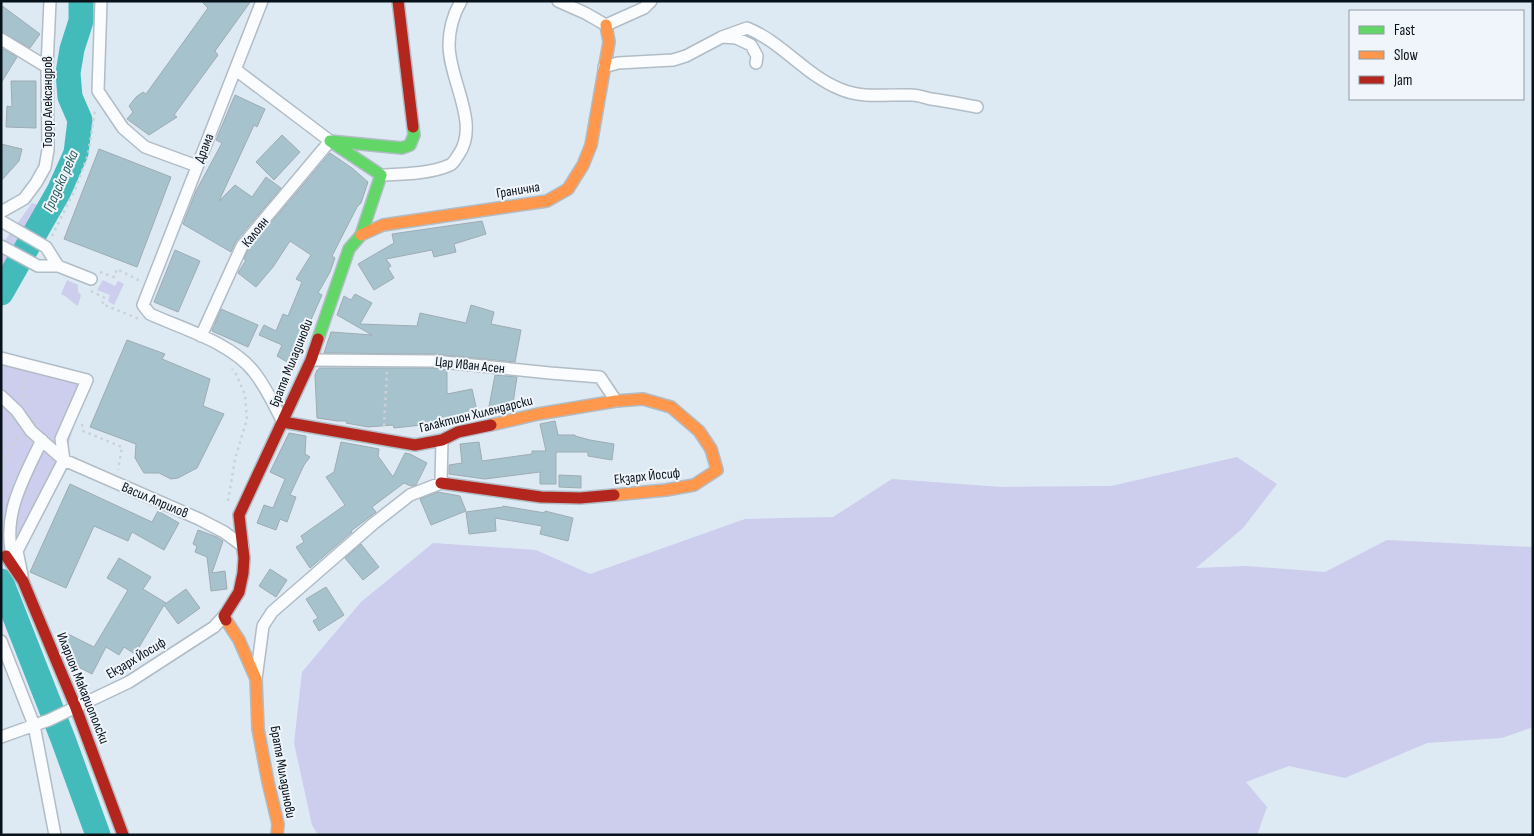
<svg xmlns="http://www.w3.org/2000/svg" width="1534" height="836" font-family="'Sofia Sans Condensed',sans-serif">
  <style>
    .green { fill: #cdcded }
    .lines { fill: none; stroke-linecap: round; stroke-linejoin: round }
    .river { stroke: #4bb; stroke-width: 25 }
    .building { fill: #a6c3cd; stroke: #9eabb2 }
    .street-casing { stroke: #b1bcc5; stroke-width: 14 }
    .fast-casing { stroke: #b1bcc5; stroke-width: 14 }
    .slow-casing { stroke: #b1bcc5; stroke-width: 14 }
    .jam-casing { stroke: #b1bcc5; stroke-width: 14 }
    .path { stroke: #cdd0d4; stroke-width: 2.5; stroke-dasharray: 2.5 4; stroke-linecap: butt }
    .street { stroke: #fafcfd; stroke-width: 11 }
    .fast { stroke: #63d668; stroke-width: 11 }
    .slow { stroke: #ff974d; stroke-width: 11 }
    .jam { stroke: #b3261e; stroke-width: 11 }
    .labels { text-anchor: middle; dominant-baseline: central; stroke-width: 4; stroke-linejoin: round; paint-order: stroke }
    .street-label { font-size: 14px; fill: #071119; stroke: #eff5fa }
    .water-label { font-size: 15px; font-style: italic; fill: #255b59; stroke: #eff5fa }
  </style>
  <rect width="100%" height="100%" fill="#ddeaf4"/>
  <path class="green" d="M32 203 57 211 51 225 21 270 1 310V246Z
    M67 280 78 285V292L81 295 78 306C71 302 68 297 61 294Z
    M103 280 115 286 118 281 124 284 114 305 108 301 110 295 97 290Z
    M1 358 87 380 64 460 17 551 1 558Z
    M1237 457 1277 484 1243 528 1196 568 1246 566 1325 572 1387 540 1533 547V727L1502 738 1427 743 1345 778 1289 766 1246 782 1267 807 1257 835H318L312 825 294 743 302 672 361 602 433 543 536 550 590 574 745 519 833 517 892 479 1002 487 1111 486Z"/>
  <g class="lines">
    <path class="river" d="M1 293 59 191 76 153 80 120 70 97 68 73 72 49 81 21V1
      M1 581 63 739 98 835"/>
  </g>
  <path class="building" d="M201 1H251L215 51 218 55 174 115 177 117 149 135 127 119 133 112 129 106 136 97 143 92 146 94 208 8Z
    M1 5 40 34 30 48 1 32Z
    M1 48 17 57 1 83Z
    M11 81H36V128L6 127 7 106 12 107Z
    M235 95 265 109 257 127 254 125 219 201 235 185 252 197 266 177 281 188 236 241 231 252 183 224 196 191 222 143 216 140Z
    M282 135 300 152 274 180 256 162Z
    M1 144 22 149 19 161 1 181Z
    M99 149 171 177 137 267 64 239Z
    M330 153 352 168 368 182 361 203 357 207 332 256 335 258 330 272 318 293 322 295 306 331H310L292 365 277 356 282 345 259 335 264 325 276 331 283 314 288 316 302 282 296 279 311 255 290 241 273 267 256 287 238 273 246 260 244 259 248 250Z
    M482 221 486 234 454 244 456 252 434 257 432 250 386 259 391 266 388 268 394 278 374 290 358 264 394 243 392 234Z
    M175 250 200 261 178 312 154 302Z
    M355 294 372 303 360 324 417 326 420 313 466 323 471 305 494 312 491 324 521 330 515 362 433 354 324 353 331 332 372 335 337 315 344 296 351 300Z
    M221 309 258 325 248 347 212 331Z
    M127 340 165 354 162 359 210 379 203 406 224 414 197 468 178 478 171 479 159 473H144L135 458 136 444 90 427Z
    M319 368H433L447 370V394L472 389 477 411 450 417V422L394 428 393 425 368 427 346 423 347 421H338L317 418 315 375 317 370H319Z
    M495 375 517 377 512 410 495 413 488 412Z
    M555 421 558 435H575V436L590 440 614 444 612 460 588 456V452H556V484H540V472L485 479 449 474V465L462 463 460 444 479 442 482 461 532 454V451H546L540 424Z
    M289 433 306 436 305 454 310 457 304 465 290 495 296 497 287 522 280 519 276 530 257 523 264 505 273 508 285 479 270 472Z
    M341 442 379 449 378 456 393 477 405 453 410 454 427 463 416 485 411 486 404 483 372 507 376 512 351 531 352 532 310 568 296 547 304 542 301 536 345 505 326 477 334 472Z
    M559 475 581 476V488L559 487Z
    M70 484 152 522 158 511 179 523 164 550 132 532 128 541 94 526 66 588 30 572Z
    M438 492 460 496 466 511 431 525 420 499Z
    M503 506 545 513V511L573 518 568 541 540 534 542 526 495 518 496 531 469 534 466 512 503 507Z
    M198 530 217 537 223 541 212 573 225 571 227 589 211 591 207 557 195 552 197 546 193 544Z
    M361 544 379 567 363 580 345 558Z
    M119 558 151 577 143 589 166 603 165 604 186 589 200 608 178 624 164 605 135 654 124 647 119 655 106 647 92 674 67 661 62 648 68 634 94 647 128 590 107 578Z
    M270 569 287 580 276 597 259 586Z
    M326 587 344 615 319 631 313 621 318 618 306 599Z"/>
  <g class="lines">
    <g class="street-casing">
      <path id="street" d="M101 1 98 91 123 128 145 147 197 166
        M262 1 143 305 150 314C183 329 232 343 254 372 266 387 274 405 283 422
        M558 1 585 13 606 25 644 8 651 1
        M722 37 747 28C782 42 805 75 840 89 863 99 888 94 912 95 919 95 925 98 931 99 946 101 961 104 977 107
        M1 39 47 67
        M604 67 618 63 673 60 686 56 722 37 736 38 751 45 757 56 756 63
        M381 175C403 174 430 174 450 165 454 163 456 158 459 154 480 123 449 80 449 45 449 29 453 15 461 1
        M1 212 24 199 36 183 45 167 48 150 47 67 50 1
        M1 221 46 247 58 266
        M1 246 38 266H58L91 279
        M201 336 242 246 330 141 236 70
        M1 358 87 380 61 439 64 460 17 551 22 575
        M311 360 433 361 550 373 600 377 616 401
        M1 396 17 411 31 431 64 460 199 519 224 532 243 546
        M14 562C0 518 23 479 42 440
        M1 641 34 725 55 835
        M256 679 263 626 272 612 373 524 410 495 441 483 442 440
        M1 737 49 720 129 682 214 627 224 616"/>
    </g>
    <g class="fast-casing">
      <path id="fast" d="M318 339 349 249 361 235 381 175 330 141 402 148 410 145 414 135 413 127"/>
    </g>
    <g class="slow-casing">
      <path id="slow" d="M361 235 383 225 547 201 568 189 583 165 591 145 609 42 606 25
        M491 425 538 414 616 401 643 399 671 407 699 431 711 449 717 470 694 485 666 490 614 495
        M226 620 239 640 256 679 258 729 268 782 278 824 277 835"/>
    </g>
    <g class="jam-casing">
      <path id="jam" d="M398 1 413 127
        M283 422 415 445 442 440 458 432 491 425
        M441 483 541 497 580 498 614 495
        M6 556 23 581 76 708 123 835
        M226 620 224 616 239 592 243 573 244 558 239 515 311 360 318 339"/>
    </g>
    <path class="path" d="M52 236 76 187 88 155 95 110
      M100 272 114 277 117 269 140 281
      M91 291 105 298 102 304 139 319
      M25 403 26 376
      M82 424 83 431 122 447 118 470
      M384 426 387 372
      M1 468 18 435
      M228 501 235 459 247 419 245 395 236 374 232 369"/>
    <use href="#street" class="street"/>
    <use href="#fast" class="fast"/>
    <use href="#slow" class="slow"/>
    <use href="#jam" class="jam"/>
  </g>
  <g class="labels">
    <g class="street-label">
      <text transform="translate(47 102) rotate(-90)">Тодор Александров</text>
      <text transform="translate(204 148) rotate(-68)">Драма</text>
      <text transform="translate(518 190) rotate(-9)">Гранична</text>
      <text transform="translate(255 232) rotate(-51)">Калоян</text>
      <text transform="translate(291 363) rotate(-68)">Братя Миладинови</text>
      <text transform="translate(470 365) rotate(6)">Цар Иван Асен</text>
      <text transform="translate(476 414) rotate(-14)">Галактион Хилендарски</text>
      <text transform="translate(647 476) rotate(-6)">Екзарх Йосиф</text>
      <text transform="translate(155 500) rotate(23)">Васил Априлов</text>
      <text transform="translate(136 658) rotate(-31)">Екзарх Йосиф</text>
      <text transform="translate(83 688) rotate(68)">Иларион Макариополски</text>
      <text transform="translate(283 772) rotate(80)">Братя Миладинови</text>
    </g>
    <g class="water-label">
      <text transform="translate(61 181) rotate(-66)">Градска река</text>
    </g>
  </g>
  <rect width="1534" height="836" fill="none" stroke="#071119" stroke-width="5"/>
  <rect x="1349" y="10" width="175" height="90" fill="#eff5fa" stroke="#929aa0"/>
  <rect x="1359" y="26" width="25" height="8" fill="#63d668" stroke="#929aa0"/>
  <text x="1394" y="35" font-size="15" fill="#071119">Fast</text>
  <rect x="1359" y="51" width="25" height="8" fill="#ff974d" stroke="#929aa0"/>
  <text x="1394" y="60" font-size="15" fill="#071119">Slow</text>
  <rect x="1359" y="76" width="25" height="8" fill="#b3261e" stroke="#929aa0"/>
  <text x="1394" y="85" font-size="15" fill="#071119">Jam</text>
</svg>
